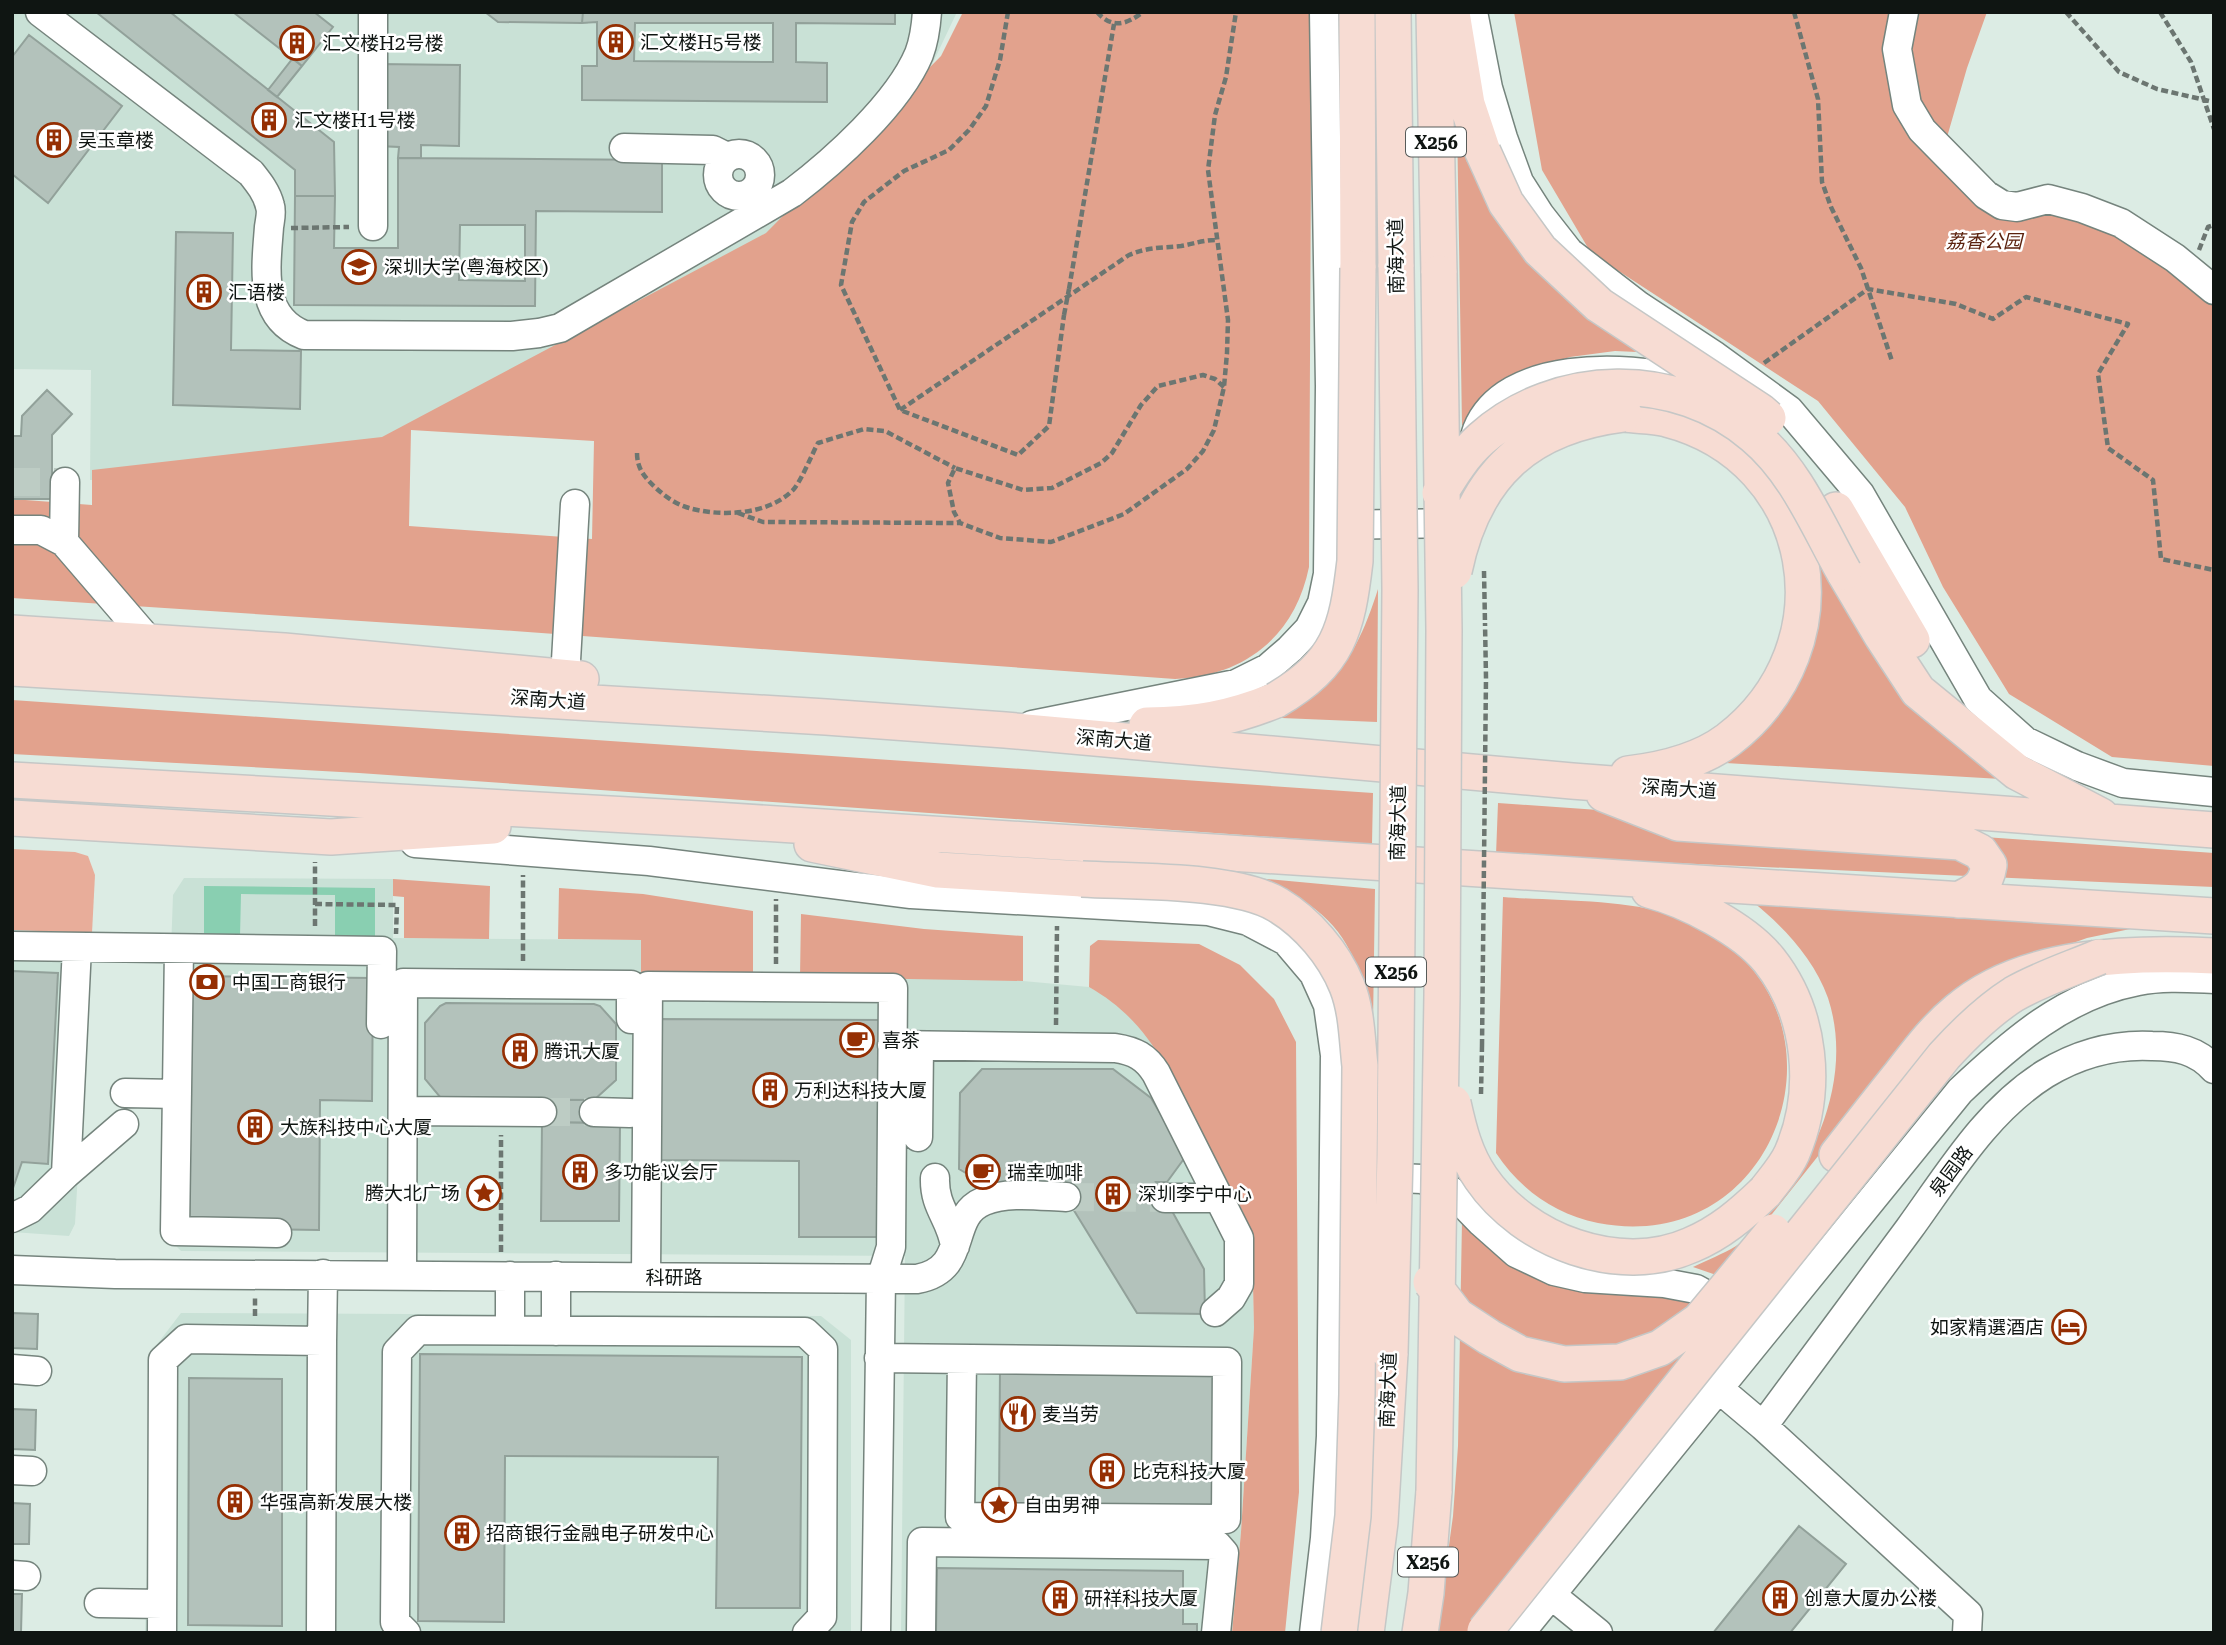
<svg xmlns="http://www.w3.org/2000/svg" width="2226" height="1645" font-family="'Roboto Serif','Noto Sans SC',serif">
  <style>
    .built { fill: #c9e1d6 }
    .green { fill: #e8ad9a }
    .forest { fill: #e2a28d; fill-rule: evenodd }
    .water { fill: #89cfb1 }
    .building { fill: #b3c2bb; stroke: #92a19a; stroke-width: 2; fill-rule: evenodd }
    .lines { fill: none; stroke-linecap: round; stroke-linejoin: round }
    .minor-tunnel { stroke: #bdccc4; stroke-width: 28; stroke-dasharray: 28 14; stroke-linecap: butt }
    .minor-casing { stroke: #75847d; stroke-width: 31 }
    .major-casing { stroke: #c5c7c6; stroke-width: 38 }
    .path { stroke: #6c7671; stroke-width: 4.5; stroke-dasharray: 7 3.5; stroke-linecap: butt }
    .minor { stroke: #fff; stroke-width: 28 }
    .major { stroke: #f7dcd3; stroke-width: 35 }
    .major-bridge-casing { stroke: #c5c7c6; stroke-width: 38; stroke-linecap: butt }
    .path-bridge { stroke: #6c7671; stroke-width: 4.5; stroke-dasharray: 7 3.5; stroke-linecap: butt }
    .major-bridge { stroke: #f7dcd3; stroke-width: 35 }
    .labels { text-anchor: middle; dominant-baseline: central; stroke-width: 5; stroke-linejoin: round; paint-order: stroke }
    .shield { fill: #fff; stroke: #575b59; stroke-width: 2 }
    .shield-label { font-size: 18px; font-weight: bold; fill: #0f1512 }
    .poi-label { font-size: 19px; fill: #0f1512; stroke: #fff; text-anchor: start }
    .park-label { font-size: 19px; font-style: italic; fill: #5b210d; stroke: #fff }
    .street-label { font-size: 19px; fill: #0f1512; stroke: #fff }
  </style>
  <rect width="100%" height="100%" fill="#dcece4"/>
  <path class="built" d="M12 12H957L910 111 836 196 402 431 266 481 90 480 91 370 12 369Z
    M184 878 393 879V938L641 940V975L907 977 1023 981 1089 987 1110 998 1136 1021 1159 1051 1243 1212 1252 1240 1254 1328 1241 1532 1232 1633H901L905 1256 181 1251 161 1231 173 895Z
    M12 930 92 933 75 1224 69 1236 12 1232Z
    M181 1313 821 1316 851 1340V1633H145L155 1347Z"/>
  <path class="green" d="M12 849 75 852 88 856 95 875 92 933 12 930Z"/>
  <path class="forest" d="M963 12H1317L1311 153 1309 567C1295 636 1245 676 1175 679L514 631 12 598V499L92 505V470L382 437 766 233 941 56ZM411 430 594 441 592 539 409 526Z
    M1514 12H1899L1896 79 1983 198 2080 213 2214 297V766L2112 757 2009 694 1943 587 1905 507 1818 401 1591 253 1542 170Z
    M1911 12H1987L1967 68 1945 144 1913 102 1907 23Z
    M1457 120 1612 329 1637 352 1615 351 1570 357 1524 372 1479 398 1468 428 1462 425Z
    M1810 526 1907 691 2018 780 1709 762 1819 595V567Z
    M1378 589 1377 722 1256 717C1273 710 1302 703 1317 692 1350 667 1366 627 1378 589Z
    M12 700 1373 793 1372 844 359 773 12 754Z
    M1498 803 2214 853V887L1496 855Z
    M1256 878 1375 889 1373 1024C1362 978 1354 939 1315 909 1298 896 1275 888 1256 878Z
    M393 879 490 886 489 939 404 938V897L393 896Z
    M559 888 643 894 753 911V976L641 975V940L558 939Z
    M1503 897C1552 901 1626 899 1671 915 1869 983 1793 1260 1598 1223 1554 1214 1520 1189 1496 1153Z
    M1753 902 2154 924 2087 938 2031 958 1911 1039 1722 1277 1693 1267C1707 1260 1723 1254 1736 1246 1754 1233 1768 1216 1781 1199 1823 1144 1851 1068 1828 998 1814 959 1785 928 1753 902Z
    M801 914 924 929 1023 936V981L800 977Z
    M1098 940 1199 944 1240 965 1274 999 1296 1042 1299 1492 1285 1633H1232L1241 1532 1254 1328 1252 1240 1243 1212C1226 1180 1209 1148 1193 1115 1164 1062 1144 1018 1089 987L1090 946Z
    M1462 1221 1629 1290 1699 1304 1684 1360 1472 1633H1437L1453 1516 1458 1446Z"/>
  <path class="water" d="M204 886 375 888V945L335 944V895L241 894 240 936H204Z"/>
  <path class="building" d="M96 12H170L334 142 335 196H295V170Z
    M233 12H314L333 27 302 66Z
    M485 12H583L582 23 498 22Z
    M583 12H895V24L796 23V62L827 63V102L582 100V66H597V22L582 23ZM635 23H773V62L634 61Z
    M29 35 122 106 48 203 12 174V57Z
    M293 58 302 66 277 97 268 90Z
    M378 64 460 65 459 146 421 145V158H398L399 147 378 146Z
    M398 158 662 160V212L536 211 535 306 294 305 295 196H335L334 248H398ZM460 225H525V281L459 280Z
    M176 232 233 233 231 350 301 351 300 409 173 405Z
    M47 390 72 414 52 435V499H12V436H21L22 416Z
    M12 971 58 973 48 1164 22 1162 12 1191Z
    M191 976 373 978 372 1101 320 1100 319 1230 189 1228Z
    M446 1003 594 1004 600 1006 616 1024V1080L594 1100 445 1099 440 1097 425 1079V1023L440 1006Z
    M658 1019 884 1020 882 1237H799V1161L657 1160Z
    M982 1069H1113L1151 1098 1186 1156 1167 1182H1156L1204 1269 1205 1314 1137 1313 1062 1191 993 1189 959 1169 960 1093Z
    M542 1100H594V1123L542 1122Z
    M542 1122 620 1123 619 1221H541Z
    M12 1313 38 1314 37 1349 12 1348Z
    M420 1354 802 1357 800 1608H716L718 1457 505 1456 504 1622 418 1621Z
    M1000 1368 1215 1370 1214 1507 999 1505Z
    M189 1378 282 1379V1626L188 1625Z
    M12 1409 36 1410 35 1450 12 1449Z
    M12 1503 30 1504 29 1544H12Z
    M1799 1526 1846 1564 1790 1633H1713Z
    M937 1568 1183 1571V1624H1197V1633H936Z
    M12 1594H22L21 1633H12Z"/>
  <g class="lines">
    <path class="minor-tunnel" d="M12 482H65
      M542 1112H594
      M1066 1197 1165 1198"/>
    <g class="minor-casing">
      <path id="minor" d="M40 12 251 173C259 183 267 193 270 206 272 212 270 220 269 227 266 268 258 317 304 335L512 336 539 333 560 328 792 193C834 161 898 104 919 54 924 41 926 26 927 12
        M1473 12 1488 88 1503 138 1519 182 1540 215 1569 252 1639 306 1715 356 1789 410 1860 494 1978 699 2025 741 2077 766 2123 783 2214 792
        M1904 12 1897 49 1907 105 1922 130 1986 195 2002 205 2017 207 2048 199 2082 208 2121 223 2175 258 2214 290
        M624 148 713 150 727 157
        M718 175a21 21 0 1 1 42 0a21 21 0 1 1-42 0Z
        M373 226V12
        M65 482 64 542 150 642
        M1335 525 1455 523C1477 494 1465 460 1477 430 1505 360 1626 365 1686 380L1708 362
        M12 530H41L64 542
        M565 678 575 504
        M1032 725 1236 684 1268 668 1290 649 1309 629 1322 603 1328 574 1330 386 1324 12
        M415 843 649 861 911 894 1208 911 1248 921 1286 941 1314 974 1328 1005 1335 1055 1331 1436 1325 1538 1314 1633
        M12 946 382 951 381 1024
        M179 949 175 1231 277 1233
        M892 1045 1115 1048C1135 1051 1146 1057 1156 1073L1239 1238V1284L1231 1298 1215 1312
        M125 1093 177 1094
        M403 1111 542 1112
        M594 1112 630 1113
        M918 1137 919 1046
        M66 1174 77 947
        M1375 1177 1422 1179 1450 1190 1481 1222 1516 1253 1554 1271 1585 1278 1664 1283 1696 1289 1734 1310
        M935 1178C934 1208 951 1218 955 1246
        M1165 1198H1221
        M12 1218 30 1209 66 1174 124 1124
        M12 1270 115 1274 917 1279C971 1269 945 1217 984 1201 1008 1191 1040 1196 1066 1197
        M402 1275 403 983 631 985V1019
        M646 1277 648 986 893 988 891 1247 881 1279 876 1633
        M510 1330V1276
        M556 1331V1276
        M322 1341 323 1274
        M879 1358 1227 1362 1226 1519 960 1517 962 1359
        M12 1369 37 1371
        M1718 1388 1763 1426 1968 1614 1967 1633
        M1763 1426C1812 1360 1860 1295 1909 1229 1949 1174 1986 1111 2045 1074 2078 1054 2114 1044 2152 1046 2176 1046 2197 1050 2214 1069
        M12 1470 32 1471
        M12 1575 26 1576
        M1550 1594 1598 1633
        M99 1603 162 1604
        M162 1633 163 1360 186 1339 322 1341 321 1633
        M406 1633 395 1622 397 1352 418 1330 805 1332 823 1349 822 1617 807 1633
        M921 1633 922 1542 1217 1545 1224 1553 1216 1633
        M1520 1633 1960 1091C2012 1042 2065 995 2138 981 2163 976 2189 978 2214 979"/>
    </g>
    <g class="major-casing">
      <path id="major" d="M1357 12 1358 268
        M1393 12 1396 267
        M1434 12 1439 273
        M1452 13 1467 104 1483 152
        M1624 414C1638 416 1653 415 1667 419 1818 458 1851 646 1728 740 1700 761 1662 770 1628 774
        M1836 510 1912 640
        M1844 572 1882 636 1918 691 2017 772 2101 816
        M12 633 284 651 581 679
        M12 668 826 717 1005 730 1572 781 2214 830
        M1147 725C1194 725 1232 718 1276 700
        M12 780 699 819 2214 916
        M1604 794 1678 823 1960 842 1980 852 1989 865C1986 886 1977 891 1958 900
        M12 818 331 837 493 826
        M812 844 938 870 1082 879
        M1649 890C1687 900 1744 929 1769 960 1811 1013 1819 1090 1792 1153 1786 1167 1774 1180 1765 1192
        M1837 1155C1858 1128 1879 1101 1900 1075 1918 1052 1935 1029 1957 1011 2023 954 2131 952 2214 956
        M1366 1633 1380 1522 1390 1353
        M1420 1633 1426 1593 1434 1491"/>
    </g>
    <path class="path" d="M1008 12 1000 60 986 106 969 130 949 150 904 171 864 202 852 222 841 285 900 410 1018 455 1049 426 1064 315
      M1097 12C1112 29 1126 25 1143 12
      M1794 12 1818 99 1822 182 1831 207 1861 268 1892 361
      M2066 12 2119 72 2157 89 2214 102
      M2160 12 2191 62 2214 129
      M291 228 349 227
      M2199 250 2208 227 2214 225
      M1069 289 1114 24
      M1764 363 1868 289 1956 304 1993 319 2026 297 2128 324 2098 374 2108 448 2153 480 2161 559 2214 570
      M1224 387 1215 379 1203 375 1158 386 1141 405 1112 453 1101 463 1052 488 1023 490 955 468 948 483 954 512 960 523 1000 538 1051 542 1124 514 1187 469 1203 451 1214 430 1224 387 1227 353 1228 320 1208 170 1215 115 1226 77 1236 12
      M900 410 1129 255C1148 247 1161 248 1181 246 1193 244 1203 240 1215 240
      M637 453C637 469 645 478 657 489 666 497 677 505 689 508 721 517 767 515 792 491 800 484 812 454 818 443L864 429 885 431 955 468
      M738 513 763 522 960 523
      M1484 571 1485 623
      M315 904 397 905 396 934
      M315 926V862
      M523 961V875
      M776 964V899
      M1056 1025 1057 926
      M1481 1094 1482 1046
      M501 1252V1135
      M255 1316V1297"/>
    <use href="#minor" class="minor"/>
    <use href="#major" class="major"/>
    <g class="major-bridge-casing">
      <path id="major-bridge" d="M1483 152 1506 203 1540 250 1599 305 1760 411 1768 418
        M1440 493C1452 473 1464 454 1481 439 1557 371 1677 370 1754 436 1796 471 1818 526 1844 572
        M1454 571C1474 475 1527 426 1624 414
        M1276 700C1339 663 1347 630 1355 561L1358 268
        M1082 879C1134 882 1235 879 1278 905 1308 923 1334 954 1347 986 1357 1011 1357 1039 1360 1066L1357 1394 1353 1516 1339 1633
        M1453 1103C1459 1130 1465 1155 1481 1178 1524 1241 1619 1277 1691 1245 1720 1233 1742 1214 1765 1192
        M1431 1282 1457 1316 1489 1337 1520 1354 1564 1364 1620 1362 1660 1348 1700 1320 1773 1232
        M1390 1353 1395 1155 1400 590 1396 267
        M1434 1491 1442 995 1444 630 1439 273
        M1485 1631 1944 1056C1965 1033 1987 1011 2014 994 2040 979 2071 969 2099 957"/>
    </g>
    <path class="path-bridge" d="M1064 315 1069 289
      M1482 1046 1486 678 1485 623"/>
    <use href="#major-bridge" class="major-bridge"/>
  </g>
  <defs>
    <g id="building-ring" transform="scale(1.75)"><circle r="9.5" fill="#fff" stroke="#952f03" stroke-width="1.5"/><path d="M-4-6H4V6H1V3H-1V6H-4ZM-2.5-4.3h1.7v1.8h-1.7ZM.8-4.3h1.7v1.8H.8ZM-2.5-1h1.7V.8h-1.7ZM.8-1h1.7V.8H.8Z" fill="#952f03"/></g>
    <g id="university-ring" transform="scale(1.75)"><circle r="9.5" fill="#fff" stroke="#952f03" stroke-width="1.5"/><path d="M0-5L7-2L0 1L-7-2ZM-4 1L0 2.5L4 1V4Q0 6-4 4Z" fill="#952f03"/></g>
    <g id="bank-ring" transform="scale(1.75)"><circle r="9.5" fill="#fff" stroke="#952f03" stroke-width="1.5"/><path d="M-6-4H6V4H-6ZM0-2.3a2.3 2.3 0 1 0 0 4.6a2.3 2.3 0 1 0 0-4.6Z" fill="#952f03"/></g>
    <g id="cafe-ring" transform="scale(1.75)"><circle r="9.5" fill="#fff" stroke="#952f03" stroke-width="1.5"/><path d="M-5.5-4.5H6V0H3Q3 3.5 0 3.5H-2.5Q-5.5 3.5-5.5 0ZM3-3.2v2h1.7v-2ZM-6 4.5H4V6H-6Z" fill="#952f03"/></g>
    <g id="sight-ring" transform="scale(1.75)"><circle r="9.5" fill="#fff" stroke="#952f03" stroke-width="1.5"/><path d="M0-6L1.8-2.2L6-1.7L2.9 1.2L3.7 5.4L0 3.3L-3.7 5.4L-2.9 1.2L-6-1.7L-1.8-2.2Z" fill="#952f03"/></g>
    <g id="hotel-ring" transform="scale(1.75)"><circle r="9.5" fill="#fff" stroke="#952f03" stroke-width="1.5"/><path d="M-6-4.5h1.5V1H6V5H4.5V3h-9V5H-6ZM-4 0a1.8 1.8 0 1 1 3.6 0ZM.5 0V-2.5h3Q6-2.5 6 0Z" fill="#952f03"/></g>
    <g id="restaurant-ring" transform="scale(1.75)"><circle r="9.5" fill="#fff" stroke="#952f03" stroke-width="1.5"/><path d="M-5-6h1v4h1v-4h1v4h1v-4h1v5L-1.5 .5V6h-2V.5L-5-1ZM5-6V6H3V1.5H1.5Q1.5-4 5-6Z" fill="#952f03"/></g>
  </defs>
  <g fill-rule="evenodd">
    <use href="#building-ring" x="616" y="42"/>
    <use href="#building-ring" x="297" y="43"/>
    <use href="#building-ring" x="269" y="120"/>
    <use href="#building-ring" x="54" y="140"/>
    <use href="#university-ring" x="359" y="267"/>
    <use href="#building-ring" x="204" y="292"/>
    <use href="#bank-ring" x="207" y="982"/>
    <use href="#cafe-ring" x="857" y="1040"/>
    <use href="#building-ring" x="520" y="1051"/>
    <use href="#building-ring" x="770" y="1090"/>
    <use href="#building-ring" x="255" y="1127"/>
    <use href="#building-ring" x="580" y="1172"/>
    <use href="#cafe-ring" x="983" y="1172"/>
    <use href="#sight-ring" x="484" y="1193"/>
    <use href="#building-ring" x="1113" y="1194"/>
    <use href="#hotel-ring" x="2069" y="1327"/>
    <use href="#restaurant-ring" x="1018" y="1414"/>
    <use href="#building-ring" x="1107" y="1471"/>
    <use href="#building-ring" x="235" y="1502"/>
    <use href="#sight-ring" x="999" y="1505"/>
    <use href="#building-ring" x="462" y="1533"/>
    <use href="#building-ring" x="1060" y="1598"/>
    <use href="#building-ring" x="1780" y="1598"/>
  </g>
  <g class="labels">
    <g class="shield">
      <rect x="1406" y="127.5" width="60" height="29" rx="5"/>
      <rect x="1366" y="957.5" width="60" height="29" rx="5"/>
      <rect x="1398" y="1547.5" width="60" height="29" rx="5"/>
    </g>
    <g class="shield-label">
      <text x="1436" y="142">X256</text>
      <text x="1396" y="972">X256</text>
      <text x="1428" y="1562">X256</text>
    </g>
    <g class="poi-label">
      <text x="640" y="42">汇文楼H5号楼</text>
      <text x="322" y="43">汇文楼H2号楼</text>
      <text x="294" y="120">汇文楼H1号楼</text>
      <text x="78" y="140">吴玉章楼</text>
      <text x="384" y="267">深圳大学(粤海校区)</text>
      <text x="228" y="292">汇语楼</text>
      <text x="232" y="982">中国工商银行</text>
      <text x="882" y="1040">喜茶</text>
      <text x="544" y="1051">腾讯大厦</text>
      <text x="794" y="1090">万利达科技大厦</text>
      <text x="280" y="1127">大族科技中心大厦</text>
      <text x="604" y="1172">多功能议会厅</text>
      <text x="1007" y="1172">瑞幸咖啡</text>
      <text x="460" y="1193" text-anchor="end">腾大北广场</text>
      <text x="1138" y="1194">深圳李宁中心</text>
      <text x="2044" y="1327" text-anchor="end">如家精選酒店</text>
      <text x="1042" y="1414">麦当劳</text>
      <text x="1132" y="1471">比克科技大厦</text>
      <text x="260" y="1502">华强高新发展大楼</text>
      <text x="1024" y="1505">自由男神</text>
      <text x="486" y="1533">招商银行金融电子研发中心</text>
      <text x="1084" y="1598">研祥科技大厦</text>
      <text x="1804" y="1598">创意大厦办公楼</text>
    </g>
    <g class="park-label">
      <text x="1984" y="241">荔香公园</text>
    </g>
    <g class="street-label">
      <text transform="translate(1396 256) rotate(-91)">南海大道</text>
      <text transform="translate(548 700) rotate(4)">深南大道</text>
      <text transform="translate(1114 740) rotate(5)">深南大道</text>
      <text transform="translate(1679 789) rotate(4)">深南大道</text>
      <text transform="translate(1398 823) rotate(-89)">南海大道</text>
      <text transform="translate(1951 1171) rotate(-53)">泉园路</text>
      <text x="674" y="1277">科研路</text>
      <text transform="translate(1388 1390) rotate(-88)">南海大道</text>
    </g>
  </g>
  <rect width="2226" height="1645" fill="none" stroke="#0f1512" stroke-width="28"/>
</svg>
